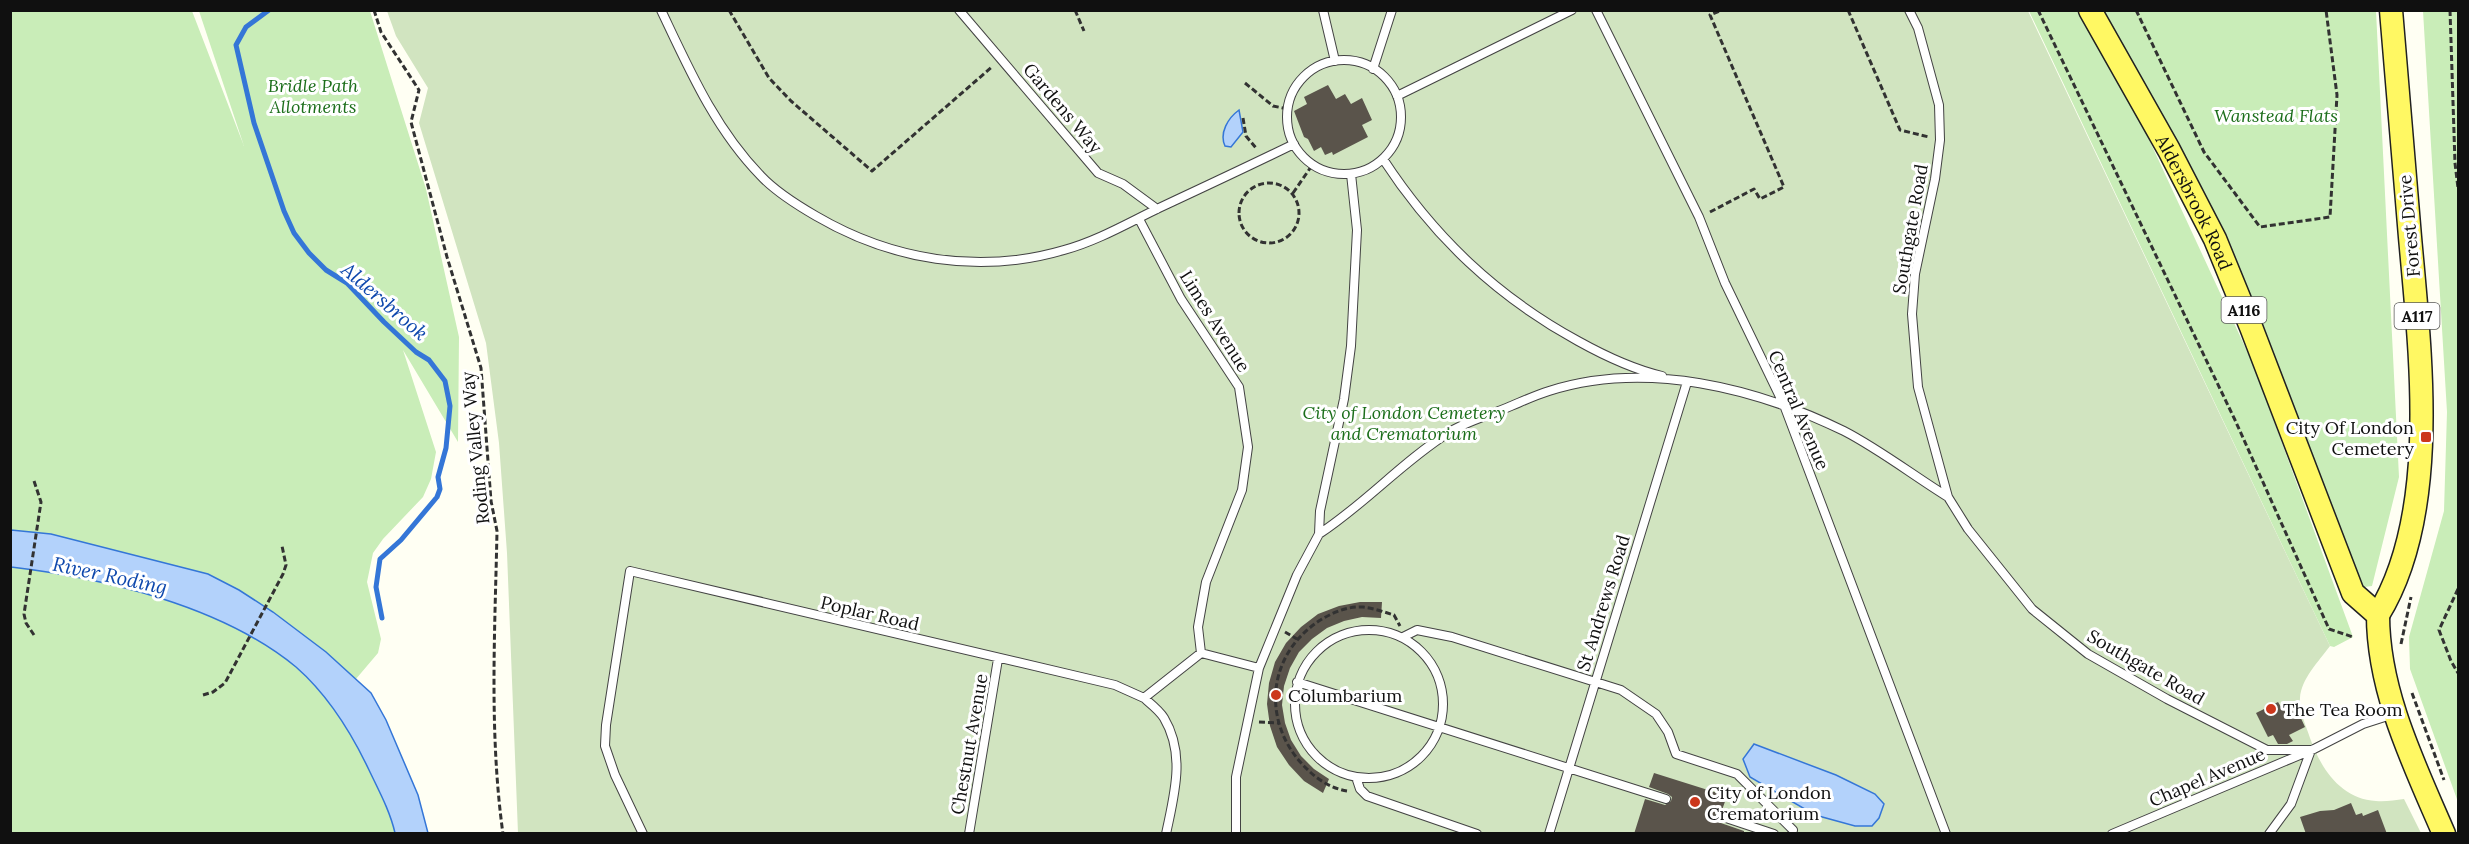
<svg xmlns="http://www.w3.org/2000/svg" width="2469" height="844" font-family="Lora,serif">
  <style>
    .green { fill: #c9edb8 }
    .cemetery { fill: #d1e4c0 }
    .water { fill: #b3d2fb; stroke: #3476d7; stroke-width: 1.5 }
    .lines { fill: none; stroke-linecap: round; stroke-linejoin: round }
    .stream { stroke: #3476d7; stroke-width: 5 }
    .building { fill: #5a544b }
    .service-casing { stroke: #434343; stroke-width: 10 }
    .primary-casing { stroke: #212121; stroke-width: 25 }
    .path { stroke: #323232; stroke-width: 3; stroke-dasharray: 6 3; stroke-linecap: butt }
    .service { stroke: #fff; stroke-width: 8 }
    .primary { stroke: #fff863; stroke-width: 22 }
    .poi-dot { fill: #cc371c; stroke: #fff; stroke-width: 2 }
    .labels { text-anchor: middle; dominant-baseline: central; stroke-width: 6; stroke-linejoin: round; paint-order: stroke }
    .shield { fill: #fff; stroke: #585858; stroke-width: 1.5 }
    .shield-label { font-size: 16px; font-weight: bold; fill: #101010 }
    .park-label { font-size: 18px; font-style: italic; fill: #1b6e1a; stroke: #fff }
    .street-label { font-size: 18px; fill: #101010; stroke: #fff }
    .poi-label { font-size: 18px; fill: #101010; stroke: #fff; text-anchor: start }
    .water-label { font-size: 20px; font-style: italic; fill: #0e48ad; stroke: #fff }
  </style>
  <rect width="100%" height="100%" fill="#fffff3"/>
  <path class="green" d="M10 11H192L244 146 199 11H370L426 189 459 337 458 442 403 350 436 452 431 479 423 497 383 539 373 553 367 582 381 639 378 653 333 706C356 743 386 790 395 833H11Z
    M2029 11H2079L2146 133 2253 364 2353 637 2334 647 2330 646Z
    M2096 11H2376L2399 477 2372 586 2357 588 2230 257Z
    M2423 11H2458V802L2410 669 2409 637 2444 511 2447 412Z"/>
  <path class="cemetery" d="M387 11H2028L2330 646C2319 661 2301 679 2300 698 2299 711 2306 726 2310 738 2321 769 2341 799 2376 801 2385 802 2395 800 2404 799L2421 833H518L507 553 499 443 486 343 419 123 428 88 396 36Z"/>
  <path class="water" d="M1239 110 1243 132 1231 147 1225 146C1219 133 1228 118 1239 110Z
    M11 530 51 534 208 574 239 590 273 612 326 652 371 693 386 720 418 795 428 833H395C390 811 379 791 369 770 351 732 328 695 296 667 222 606 104 578 11 567Z
    M1754 744 1836 775 1875 794 1884 804 1879 818 1872 826H1855L1815 815 1750 777 1743 759Z"/>
  <g class="lines">
    <path class="stream" d="M269 10 246 27 236 45 254 123 284 211 294 233 309 253 326 270 347 283 384 322 416 352 429 360 445 381 450 406 446 448 438 477 440 489 437 497 401 540 380 559 376 587 382 618"/>
  </g>
  <path class="building" d="M1328 85 1336 99 1345 94 1351 104 1362 98 1372 120 1362 125 1368 137 1333 155 1332 152 1325 155 1321 147 1314 151 1308 139 1304 137 1294 111 1307 104 1304 97Z
    M1360 602H1382L1381 618 1362 617 1344 621 1327 628 1312 639 1299 652 1290 668 1284 686 1282 705 1285 723 1291 740 1301 756 1314 769 1329 779 1323 793 1304 781 1289 765 1277 747 1270 726 1267 704 1269 683 1275 662 1286 643 1301 627 1318 614 1339 606Z
    M2293 701 2305 727 2289 735 2293 741 2287 744H2278L2273 735 2268 737 2256 713 2278 702 2281 707Z
    M1654 773 1727 796 1722 810 1716 812 1714 818 1718 822 1744 831V834H1634L1645 799 1665 805 1671 801 1672 797 1668 794 1649 787Z
    M2351 803 2356 815 2362 813 2363 816 2378 810 2387 834H2306L2300 817 2320 811 2334 810Z"/>
  <g class="lines">
    <g class="service-casing">
      <path id="service" d="M661 10C689 69 715 129 761 176 776 192 797 205 816 216 891 260 979 275 1064 250 1097 241 1128 223 1159 208 1204 187 1249 166 1294 144
        M959 10 1098 173 1123 184 1157 209
        M1323 10 1335 61
        M1596 10 1699 217 1725 283 1784 405 1946 834
        M1909 10 1918 28 1939 105 1940 140 1935 179 1915 274 1912 314 1918 387 1948 497 1968 529 2032 609 2088 654 2167 699 2267 750H2311L2291 804 2269 834
        M1287 117a57 57 0 1 1 114 0a57 57 0 1 1-114 0Z
        M1373 69 1392 10
        M1397 96 1572 10
        M1383 159C1434 237 1496 296 1578 341 1605 356 1632 369 1662 376
        M1139 219 1181 299 1239 387 1248 447 1242 490 1206 582 1198 627 1201 653
        M1319 534C1365 504 1402 462 1448 433 1466 421 1491 415 1511 406 1523 401 1536 395 1549 391 1646 360 1756 388 1844 431 1879 449 1914 476 1948 497
        M1295 704a74 74 0 1 1 148 0a74 74 0 1 1-148 0Z
        M1403 637 1417 630 1452 637 1621 690 1656 714 1668 732 1676 754 1737 774 1793 830 1792 834
        M1297 682 1666 799
        M1144 698C1151 704 1160 711 1164 718 1186 755 1174 795 1166 834
        M1356 777 1360 789 1367 796 1477 834
        M1720 816 1774 834
        M643 834 615 775 605 746 606 725 630 571 1115 685 1144 698 1201 653 1259 668
        M969 834 998 659
        M1236 834V777L1259 668 1297 575 1319 534 1320 511 1344 399 1351 346 1357 230 1351 174
        M1549 834 1687 382
        M2112 834 2314 749 2363 724 2394 714"/>
    </g>
    <g class="primary-casing">
      <g id="primary">
        <path id="s1" d="M2090 10 2169 150 2215 239 2251 327 2353 593 2378 615C2378 692 2414 764 2444 834"/>
        <path d="M2378 615C2441 513 2420 351 2410 237 2404 161 2397 86 2391 10"/>
      </g>
    </g>
    <path class="path" d="M374 10 381 32 419 90 411 122 447 257 481 368 491 501 497 531C495 631 489 733 503 834
      M729 10 769 78 791 101 872 171 993 66
      M1075 10 1084 31
      M1848 10 1900 130 1929 137
      M2038 10 2235 420 2329 629 2353 637
      M2136 10 2204 152 2260 227 2330 217 2337 95 2326 10
      M2450 10 2455 163 2458 188
      M1245 83 1273 106 1288 109
      M1243 118 1246 136 1256 148
      M1239 213a30 30 0 1 1 60 0a30 30 0 1 1-60 0Z
      M1293 193 1313 164
      M1710 212 1754 189 1760 199 1784 187 1710 15 1722 10
      M2458 589 2439 630 2451 661 2458 673
      M1285 632 1297 639
      M34 635 26 623 24 614 41 502 34 481
      M2401 644 2411 597
      M2412 693 2444 780
      M203 695 213 692 225 683 283 574 286 565 282 546
      M1259 722 1278 723
      M1347 791C1333 789 1318 780 1308 770 1263 728 1264 660 1316 623 1329 614 1346 606 1363 607 1373 608 1384 612 1394 615L1400 626"/>
    <use href="#service" class="service"/>
    <use href="#primary" class="primary"/>
  </g>
  <g class="poi-dot">
    <rect x="2420" y="431" width="12" height="12" rx="3"/>
    <circle cx="1276" cy="695" r="6"/>
    <circle cx="2271" cy="709" r="6"/>
    <circle cx="1695" cy="802" r="6"/>
  </g>
  <g class="labels">
    <g class="shield">
      <rect x="2221.5" y="297" width="45" height="26" rx="4.5"/>
      <rect x="2394.5" y="303" width="45" height="26" rx="4.5"/>
    </g>
    <g class="shield-label">
      <text x="2244" y="310">A116</text>
      <text x="2417" y="316">A117</text>
    </g>
    <g class="park-label">
      <text x="313" y="85">Bridle Path<tspan x="313" dy="21">Allotments</tspan></text>
      <text x="2276" y="115">Wanstead Flats</text>
      <text x="1404" y="412">City of London Cemetery<tspan x="1404" dy="21">and Crematorium</tspan></text>
    </g>
    <g class="street-label">
      <text transform="translate(1063 108) rotate(50)">Gardens Way</text>
      <text stroke="none"><textPath href="#s1" startOffset="219">Aldersbrook Road</textPath></text>
      <text transform="translate(2409 226) rotate(-95)">Forest Drive</text>
      <text transform="translate(1910 229) rotate(-80)">Southgate Road</text>
      <text transform="translate(1215 321) rotate(58)">Limes Avenue</text>
      <text transform="translate(1799 410) rotate(67)">Central Avenue</text>
      <text transform="translate(475 448) rotate(-96)">Roding Valley Way</text>
      <text transform="translate(1603 603) rotate(-73)">St Andrews Road</text>
      <text transform="translate(870 613) rotate(13)">Poplar Road</text>
      <text transform="translate(2146 667) rotate(30)">Southgate Road</text>
      <text transform="translate(969 744) rotate(-80)">Chestnut Avenue</text>
      <text transform="translate(2207 777) rotate(-23)">Chapel Avenue</text>
    </g>
    <g class="poi-label">
      <text x="2414" y="427" text-anchor="end">City Of London<tspan x="2414" dy="21">Cemetery</tspan></text>
      <text x="1288" y="695">Columbarium</text>
      <text x="2283" y="709">The Tea Room</text>
      <text x="1707" y="792">City of London<tspan x="1707" dy="21">Crematorium</tspan></text>
    </g>
    <g class="water-label">
      <text transform="translate(385 301) rotate(41)">Aldersbrook</text>
      <text transform="translate(110 575) rotate(12)">River Roding</text>
    </g>
  </g>
  <rect width="2469" height="844" fill="none" stroke="#101010" stroke-width="24"/>
</svg>
